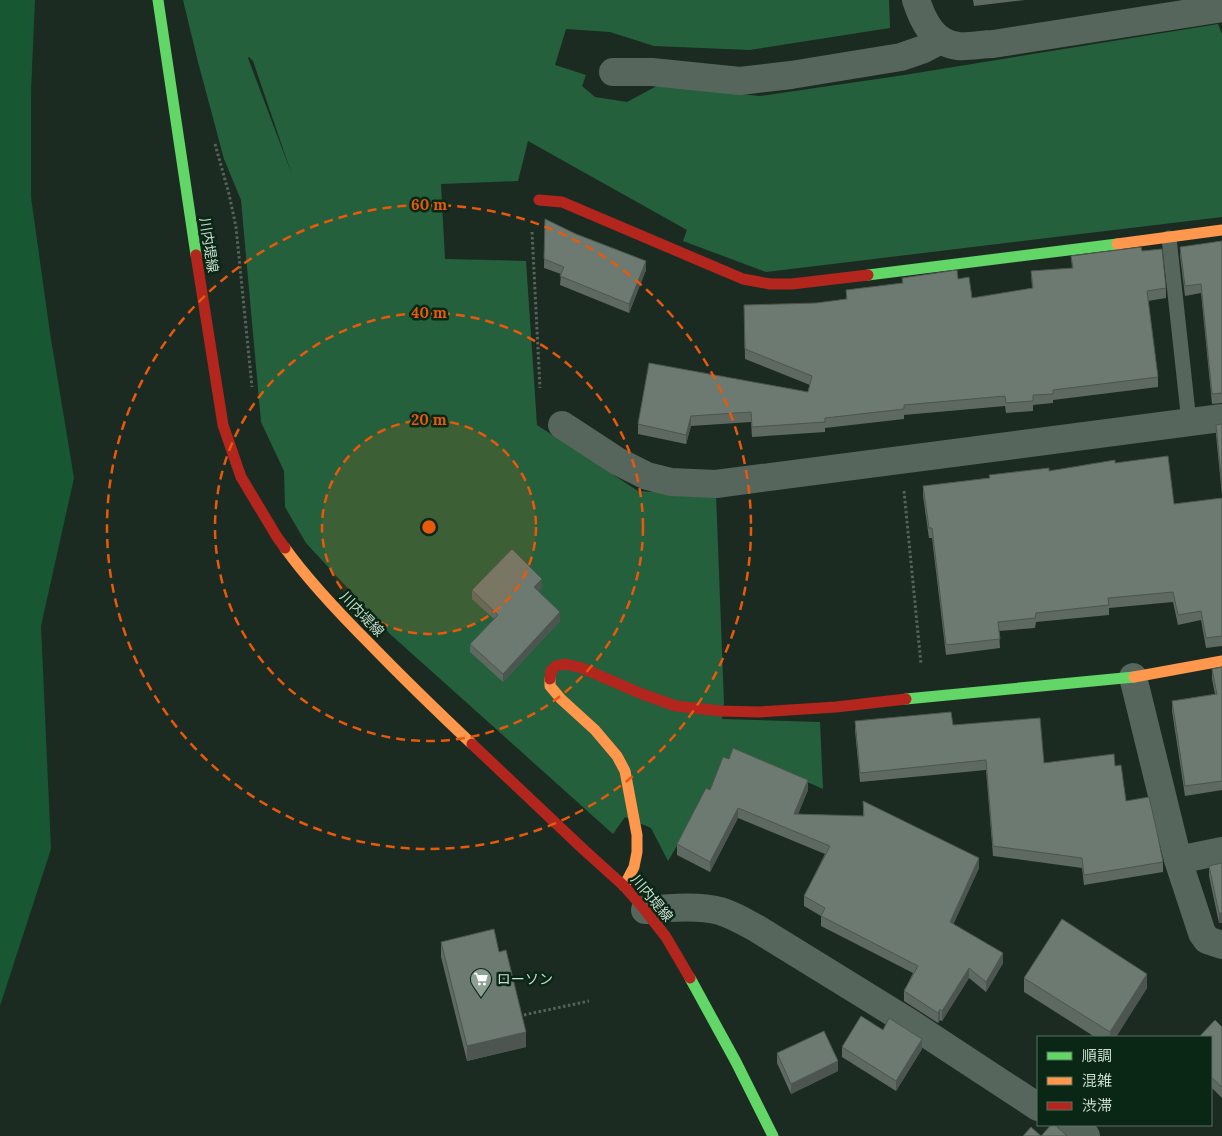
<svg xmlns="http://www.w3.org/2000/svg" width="1222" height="1136" font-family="Lora,'Noto Sans JP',serif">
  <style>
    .forest { fill: #25603c; fill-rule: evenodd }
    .water { fill: #175732 }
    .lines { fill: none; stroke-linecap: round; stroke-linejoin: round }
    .path { stroke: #56645b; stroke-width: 3; stroke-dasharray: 2.5 2.5; stroke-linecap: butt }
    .lane { stroke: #57665c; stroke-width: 15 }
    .street { stroke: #57665c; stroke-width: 28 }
    .fast { stroke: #63d668; stroke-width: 11 }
    .slow { stroke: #ff974d; stroke-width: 11 }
    .jam { stroke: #b3261e; stroke-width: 11 }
    .wall { fill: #5d6961 }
    .shaded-wall { fill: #4c554f }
    .building { fill: #6c7a71; stroke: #4c554f }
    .ring { fill: none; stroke: #e8590c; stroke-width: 2.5; stroke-dasharray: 9 6 }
    .labels { text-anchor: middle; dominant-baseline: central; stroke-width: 5; stroke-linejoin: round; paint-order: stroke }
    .street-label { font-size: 14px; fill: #ccddd1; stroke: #0a2715 }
    .poi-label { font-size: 14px; fill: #ccddd1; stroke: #0a2715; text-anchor: start }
    .centre { fill: #e8590c; stroke: #0a2715; stroke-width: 2.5 }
    .ring-label { font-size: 15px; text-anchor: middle; font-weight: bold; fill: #e8590c; stroke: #0a2715; stroke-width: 5; stroke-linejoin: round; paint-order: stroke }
  </style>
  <rect width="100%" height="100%" fill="#1b2b21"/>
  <path class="forest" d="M183 0H889L890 28 750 50 654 46 610 32 566 29 555 65 586 75 582 86 595 97 627 102 657 86 760 96 898 76 1218 24 1222 34V217L766 272 683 241 687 230 528 141 518 181 441 184 445 259 526 261 537 425 638 491 716 495 724 703 722 719 820 722 823 789 734 750 668 861 651 828 625 817 613 834 390 634 306 543 285 507 284 471 261 422 241 200 224 159 198 62ZM249 57 253 61 292 175 248 58Z"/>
  <path class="water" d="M0 0H35L31 92V197L50 333 74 478 41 626 51 849 0 1006Z"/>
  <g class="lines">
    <path class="path" d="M215 144 229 194 236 227 252 387
      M532 232 540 388
      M904 491 921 664
      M519 1016 589 1001"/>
    <path class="lane" d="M1169 238 1189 422"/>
    <path class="street" d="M916 0C923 21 933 43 958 46 969 47 982 44 993 44L1222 8
      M613 72H652L740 81 791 75 901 57 924 49 941 40
      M562 425 617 461 647 476 671 482 716 484 1222 418
      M1133 677 1178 860 1202 933 1207 940 1222 945
      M1178 860 1222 851
      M645 910C668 908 698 905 720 911 733 915 745 922 756 928L910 1023 1038 1107
      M1067 1125 1086 1136"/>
    <path class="fast" d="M158 0 196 255
      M868 275 1117 244
      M906 699 1134 677
      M690 978 736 1062 773 1136"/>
    <path class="slow" d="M1117 244 1222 230
      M285 548C310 583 341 615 371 645 404 679 438 712 472 744
      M1134 677 1222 661
      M550 679V686L561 699 595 730 617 756 625 771 637 835V852L634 867 624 886"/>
    <path class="jam" d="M539 200 562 202 743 279 770 284H792L868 275
      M196 255 223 425 241 477 277 537 285 548
      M550 679 551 671 556 666 565 664 582 668 642 694 676 706 721 711 759 712 836 707 906 699
      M472 744 583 849 624 886 645 910 666 937 690 978"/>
  </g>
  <path class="wall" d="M973 0H1025L974 6Z
    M545 219 646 270 629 313 560 285 561 274 544 268Z
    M1222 241V403L1212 404 1201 293 1185 296 1180 256V247Z
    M1142 251 1166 288V298L1148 301 1158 377V387L1053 400V403L1033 405V411L1006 413 1005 406 904 415V419L825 428V432L752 437 751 422 691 426 686 444 638 434V424L808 392 810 385 745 359 744 314 846 299V290L902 283V278L958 279 972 298 1032 288 1031 271 1072 268 1071 256Z
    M1222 424V496L1216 435V425Z
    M1115 463 1174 504 1222 498V646L1206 648 1201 620 1178 625 1173 602 1109 608V615L1036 622 1035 628 999 631 1000 648 946 655 932 538H929L923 496V486Z
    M542 588 538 591 560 621 503 682 470 652V644L494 619 472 599V590Z
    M1222 667V790L1185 796 1172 711V701L1215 694 1212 679V669Z
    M855 721 953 725 1044 763 1115 766 1126 801 1163 862V872L1084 885 1082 868 993 856 986 770 860 782 855 731Z
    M710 790H808L798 814 863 816V801L979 868 953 924 1003 963 986 992 969 978 942 1021 940 1020 938 1023 904 1001V991L913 973 821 926V916L804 906V896L825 854 738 818 710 872 677 855V844Z
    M1222 863 1219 923 1209 876V866Z
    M441 942 499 952 526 1047 467 1061 441 957Z
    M1024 978 1147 988 1116 1037H1095L1024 992Z
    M1222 1027V1098L1211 1087V1037Z
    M842 1047 922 1049 896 1091 842 1057Z
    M777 1053 838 1071 791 1094 777 1063Z"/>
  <path class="shaded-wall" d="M646 261V270L629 313V304Z
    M691 416V426L686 444V435Z
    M542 579V588L534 596V587Z
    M560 612V621L503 682V674Z
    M808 780V790L794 824V814Z
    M738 808V818L710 872V862Z
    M979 858V868L950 932V922Z
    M1219 913H1222V923H1219Z
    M1003 953V963L986 992V982Z
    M969 968V978L942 1021V1011Z
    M1147 974V988L1116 1037H1110V1032Z
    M940 1009V1020L938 1023V1013Z
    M526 1032V1047L467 1061V1046Z
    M922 1039V1049L896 1091V1081Z
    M838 1061V1071L791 1094V1084Z"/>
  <path class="building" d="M545 219 576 234 646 261 629 304 560 276 564 267 544 259Z
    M1222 241V393L1212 394 1201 284 1185 286 1180 247Z
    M1141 247 1142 251 1162 249 1166 288 1147 291 1158 377 1053 390V394L1033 395V401L1006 403 1005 396 904 405V409L825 418V422L752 427 751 412 691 416 686 435 638 424 649 363 808 392 812 376 745 349 744 305 816 303 847 299 846 290 903 283 902 278 957 270 958 279 969 277 972 298 1033 288 1031 271 1073 268 1071 256Z
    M1222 424V486L1216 425Z
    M1168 456 1174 504 1222 498V636L1206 638 1201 611 1178 615 1173 592 1108 598 1109 605 1036 613 1035 618 998 622 1000 639 946 645 932 528H929L923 486 990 478 989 475 1049 468V471L1115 460V463Z
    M512 549 542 579 534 587 560 612 503 674 470 644 498 615 472 590Z
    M1222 667V781L1185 786 1172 701 1217 694 1212 669Z
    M951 712 953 725 1040 718 1044 763 1114 754 1115 766 1121 765 1126 801 1149 797 1157 832 1163 862 1084 875 1082 858 993 846 986 760 860 773 855 721Z
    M733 748 808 780 794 814 864 816 863 801 979 858 950 922 1003 953 986 982 969 968 942 1011 940 1009 938 1013 904 991 918 966 821 916 825 908 804 896 830 846 738 808 710 862 677 844 706 788 710 790 723 757 729 759Z
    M1222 863V913H1219L1209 866Z
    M1062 919 1147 974 1110 1032 1024 978Z
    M494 929 499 952 506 950 526 1032 467 1046 441 942Z
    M861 1016 883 1030 889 1018 922 1039 896 1081 842 1047Z
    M1215 1020 1222 1027V1087L1211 1077V1037H1199Z
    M824 1031 838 1061 791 1084 777 1053Z
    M1051 1125H1055L1067 1136H1023L1031 1127 1041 1136Z"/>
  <circle cx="429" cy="527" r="107" fill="#e8590c" fill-opacity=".12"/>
  <g class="ring">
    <circle cx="429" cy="527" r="107"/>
    <circle cx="429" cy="527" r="214"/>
    <circle cx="429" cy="527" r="322"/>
  </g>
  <defs>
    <g id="supermarket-pin" transform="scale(1.125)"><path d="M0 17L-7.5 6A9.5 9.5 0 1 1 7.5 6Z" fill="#8e9f93" stroke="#0a2715"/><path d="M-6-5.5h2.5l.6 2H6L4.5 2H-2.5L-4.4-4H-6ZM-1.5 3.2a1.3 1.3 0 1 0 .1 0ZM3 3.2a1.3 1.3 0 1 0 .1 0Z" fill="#fff"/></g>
  </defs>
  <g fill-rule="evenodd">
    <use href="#supermarket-pin" x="481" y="979"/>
  </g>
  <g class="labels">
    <g class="street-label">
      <text transform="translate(209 245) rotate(81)">川内堤線</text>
      <text transform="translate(362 614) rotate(46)">川内堤線</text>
      <text transform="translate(652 898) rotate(50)">川内堤線</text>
    </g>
    <g class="poi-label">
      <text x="497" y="979">ローソン</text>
    </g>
  </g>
  <circle cx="429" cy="527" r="8" class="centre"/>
  <g class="ring-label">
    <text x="429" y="210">60 m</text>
    <text x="429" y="318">40 m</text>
    <text x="429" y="425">20 m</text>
  </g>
  <rect x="1037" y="1036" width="175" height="90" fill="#0a2715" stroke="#587060"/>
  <rect x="1047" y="1052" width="25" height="8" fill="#63d668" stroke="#587060"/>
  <text x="1082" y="1061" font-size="15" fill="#ccddd1">順調</text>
  <rect x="1047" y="1077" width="25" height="8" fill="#ff974d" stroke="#587060"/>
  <text x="1082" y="1086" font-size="15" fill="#ccddd1">混雑</text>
  <rect x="1047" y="1102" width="25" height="8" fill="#b3261e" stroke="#587060"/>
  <text x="1082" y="1111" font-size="15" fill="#ccddd1">渋滞</text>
</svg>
